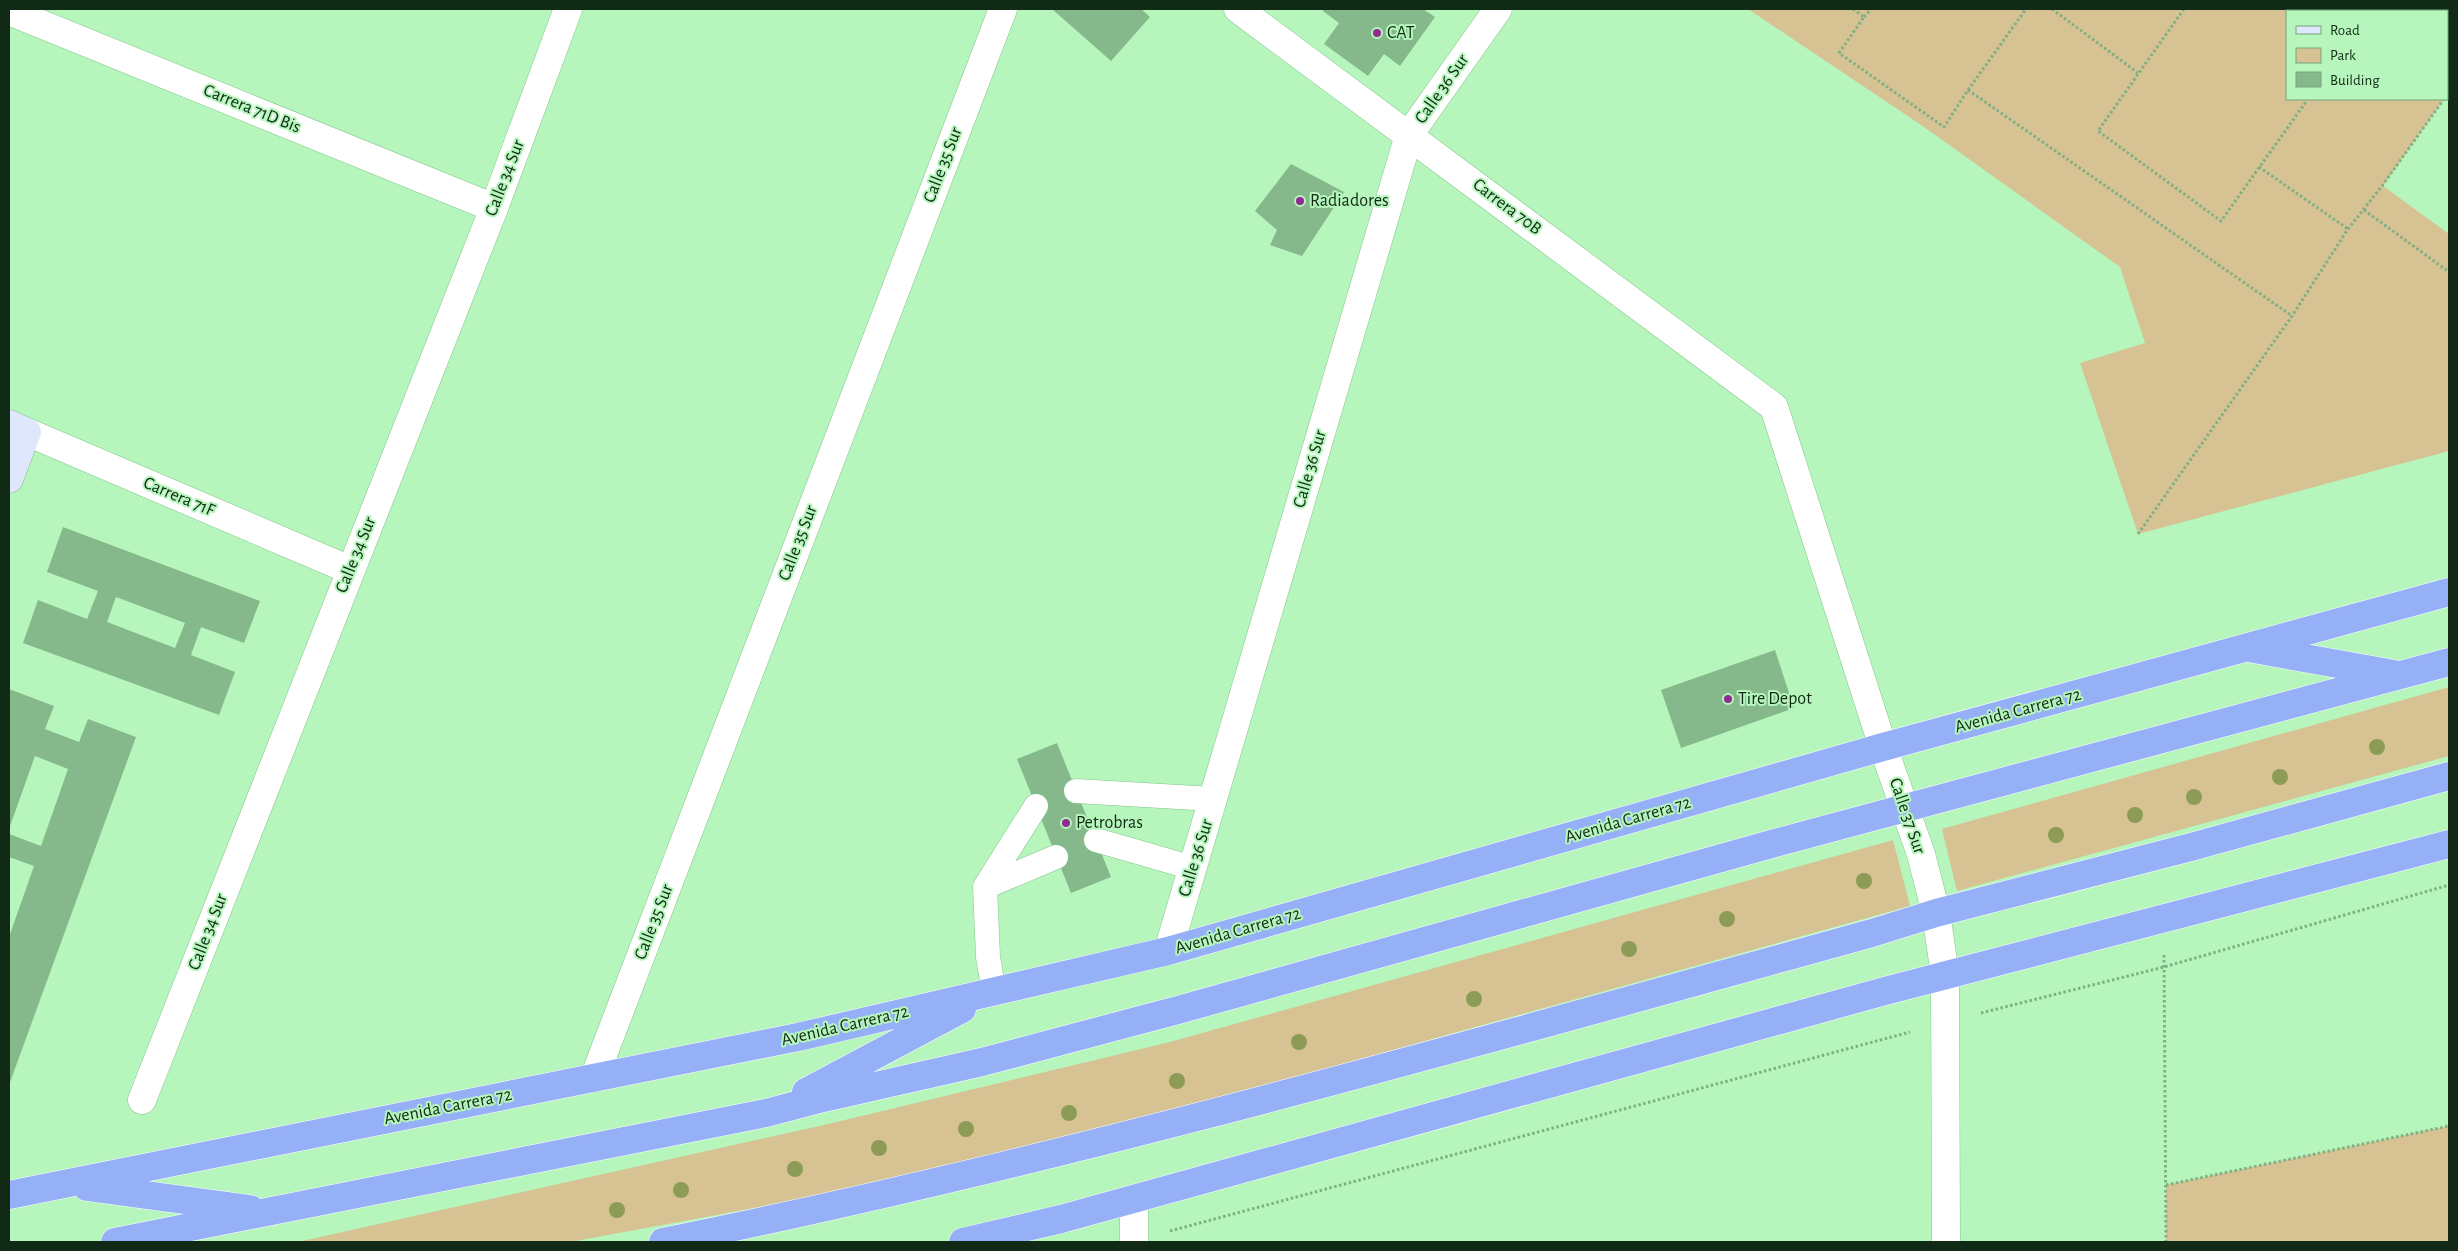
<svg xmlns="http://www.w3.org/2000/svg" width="2458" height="1251" font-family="'Alegreya Sans',sans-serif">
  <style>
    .green { fill: #d6c293 }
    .building { fill: #85b98b; fill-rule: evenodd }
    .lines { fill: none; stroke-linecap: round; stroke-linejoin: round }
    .lane-casing { stroke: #85c48d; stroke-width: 25 }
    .street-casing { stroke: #85c48d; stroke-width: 29 }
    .secondary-casing { stroke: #85c48d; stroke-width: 29 }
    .highway-casing { stroke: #fff; stroke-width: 29 }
    .path { stroke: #7eb084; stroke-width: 3; stroke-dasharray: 2.5 2.5; stroke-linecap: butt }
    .lane { stroke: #fff; stroke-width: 24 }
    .street { stroke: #fff; stroke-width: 28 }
    .secondary { stroke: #dfe7fc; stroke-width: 28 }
    .highway { stroke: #95b0f6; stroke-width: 28 }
    .tree { fill: #8c9b55 }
    .poi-dot { fill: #902b91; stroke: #b6f6bd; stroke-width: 2 }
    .labels { text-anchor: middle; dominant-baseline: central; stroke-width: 4; stroke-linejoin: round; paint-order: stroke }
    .poi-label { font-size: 18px; fill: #112a15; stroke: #b6f6bd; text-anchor: start }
    .street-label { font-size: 18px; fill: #112a15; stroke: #b6f6bd }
  </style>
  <rect width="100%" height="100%" fill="#b6f6bd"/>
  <path class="green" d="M1748 9H2379L2382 11H2287V99H2444L2383 186 2449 234V451L2138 534 2080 363 2145 343 2120 267 1924 127Z
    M2449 687V756L1957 891 1942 829Z
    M1893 840 1910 906 1156 1116 924 1172 765 1206 570 1242H298L824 1125 1170 1042Z
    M2449 1126V1242H2166V1185Z"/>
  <path class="building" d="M1052 9H1141L1150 17 1111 61Z
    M1324 9H1423L1435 17 1400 66 1384 54 1368 76 1324 44 1339 23 1323 11Z
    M1291 164 1344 192 1302 256 1270 245 1277 230 1255 211Z
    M63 527 260 601 244 643 201 627 191 655 235 672 219 715 23 643 38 600 87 619 98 591 47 572ZM116 597 185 623 175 648 107 622Z
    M1775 650 1794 708 1681 748 1661 690Z
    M9 689 54 706 45 729 79 742 88 719 136 737 9 1085V937L34 866 9 857V834L41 846 68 769 35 756 9 829Z
    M1057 743 1111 877 1071 893 1017 759Z"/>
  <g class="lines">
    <g class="lane-casing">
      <path id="lane" d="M1076 791 1213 799
        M1096 840 1193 868
        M985 887 1036 806
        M994 992 988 957 985 887 1056 857"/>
    </g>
    <g class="street-casing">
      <path id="street" d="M1238 9 1774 407 1883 747 1921 854 1936 913 1945 975 1946 1242
        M9 11 494 208
        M27 432 350 570
        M1168 951 1409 135 1498 9
        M594 1078 1003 9
        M142 1100 494 208 568 9
        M1134 1242V1199"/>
    </g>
    <g class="secondary-casing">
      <path id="secondary" d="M9 424 27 432 9 479"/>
    </g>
    <g class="highway-casing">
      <path id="highway" d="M2254 649 2394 674
        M806 1092 962 1009
        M87 1187 250 1209
        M9 1195 798 1037 1168 951 1883 747 2449 592
        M115 1242 766 1113 823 1098 982 1062 1178 1010 1775 843 2449 662
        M663 1242C1071 1159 1471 1044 1872 933L1936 913 2191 847 2449 776
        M963 1242 1061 1219 1885 991 2449 844"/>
    </g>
    <path class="path" d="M1853 9 1864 17 1839 53 1944 127 1968 90 2292 316
      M2052 9 2138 73
      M2184 9 2098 131 2221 221 2308 99
      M2367 9 2370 11
      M1864 17 1871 9
      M2447 68 2449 70
      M1968 90 2026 9
      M2447 94 2449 91
      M2259 167 2348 229
      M2364 210 2449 272
      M2138 534 2292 316 2348 229 2382 186 2444 99
      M2164 955 2166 1242
      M1981 1013 2164 967 2449 885
      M2166 1185 2449 1126
      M1170 1231 1910 1032"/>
    <use href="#lane" class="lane"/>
    <use href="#street" class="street"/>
    <use href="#secondary" class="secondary"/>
    <use href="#highway" class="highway"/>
  </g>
  <g class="tree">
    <circle cx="2377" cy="747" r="8"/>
    <circle cx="2280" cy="777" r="8"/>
    <circle cx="2194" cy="797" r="8"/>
    <circle cx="2135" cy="815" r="8"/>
    <circle cx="2056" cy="835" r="8"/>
    <circle cx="1864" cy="881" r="8"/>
    <circle cx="1727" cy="919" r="8"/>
    <circle cx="1629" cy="949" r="8"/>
    <circle cx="1474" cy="999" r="8"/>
    <circle cx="1299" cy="1042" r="8"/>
    <circle cx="1177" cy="1081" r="8"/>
    <circle cx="1069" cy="1113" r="8"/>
    <circle cx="966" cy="1129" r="8"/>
    <circle cx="879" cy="1148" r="8"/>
    <circle cx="795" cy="1169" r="8"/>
    <circle cx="681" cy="1190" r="8"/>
    <circle cx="617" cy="1210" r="8"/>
  </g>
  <g class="poi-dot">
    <circle cx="1377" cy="33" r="5"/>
    <circle cx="1300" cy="201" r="5"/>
    <circle cx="1728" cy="699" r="5"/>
    <circle cx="1066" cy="823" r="5"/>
  </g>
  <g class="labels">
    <g class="poi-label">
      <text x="1387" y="33">CAT</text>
      <text x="1310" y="201">Radiadores</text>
      <text x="1738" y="699">Tire Depot</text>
      <text x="1076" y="823">Petrobras</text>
    </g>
    <g class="street-label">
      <text transform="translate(1442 89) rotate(-55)">Calle 36 Sur</text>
      <text transform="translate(252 109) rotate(22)">Carrera 71D Bis</text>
      <text transform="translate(943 165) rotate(-69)">Calle 35 Sur</text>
      <text transform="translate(505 178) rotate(-69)">Calle 34 Sur</text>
      <text transform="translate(1507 207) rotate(37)">Carrera 70B</text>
      <text transform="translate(1310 469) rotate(-74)">Calle 36 Sur</text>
      <text transform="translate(179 497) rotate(23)">Carrera 71F</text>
      <text transform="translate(798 543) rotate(-69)">Calle 35 Sur</text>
      <text transform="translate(356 555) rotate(-68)">Calle 34 Sur</text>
      <text transform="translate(2018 711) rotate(-15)">Avenida Carrera 72</text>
      <text transform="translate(1907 816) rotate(71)">Calle 37 Sur</text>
      <text transform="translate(1628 820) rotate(-16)">Avenida Carrera 72</text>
      <text transform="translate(1196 858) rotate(-73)">Calle 36 Sur</text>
      <text transform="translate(654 922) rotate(-69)">Calle 35 Sur</text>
      <text transform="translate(1238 931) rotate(-16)">Avenida Carrera 72</text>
      <text transform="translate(208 932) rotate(-69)">Calle 34 Sur</text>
      <text transform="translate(845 1026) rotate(-13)">Avenida Carrera 72</text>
      <text transform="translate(448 1107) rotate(-11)">Avenida Carrera 72</text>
    </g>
  </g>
  <rect width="2458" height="1251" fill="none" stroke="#112a15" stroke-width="20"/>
  <rect x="2286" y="10" width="162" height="90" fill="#b6f6bd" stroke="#74a47a"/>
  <rect x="2296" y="26" width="25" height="8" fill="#dfe7fc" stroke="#74a47a"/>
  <text x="2330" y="35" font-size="15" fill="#112a15">Road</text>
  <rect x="2296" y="48" width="25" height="15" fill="#d6c293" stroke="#74a47a"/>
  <text x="2330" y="60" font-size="15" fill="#112a15">Park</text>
  <rect x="2296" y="72" width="25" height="15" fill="#85b98b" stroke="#74a47a"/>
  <text x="2330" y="85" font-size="15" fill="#112a15">Building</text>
</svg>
